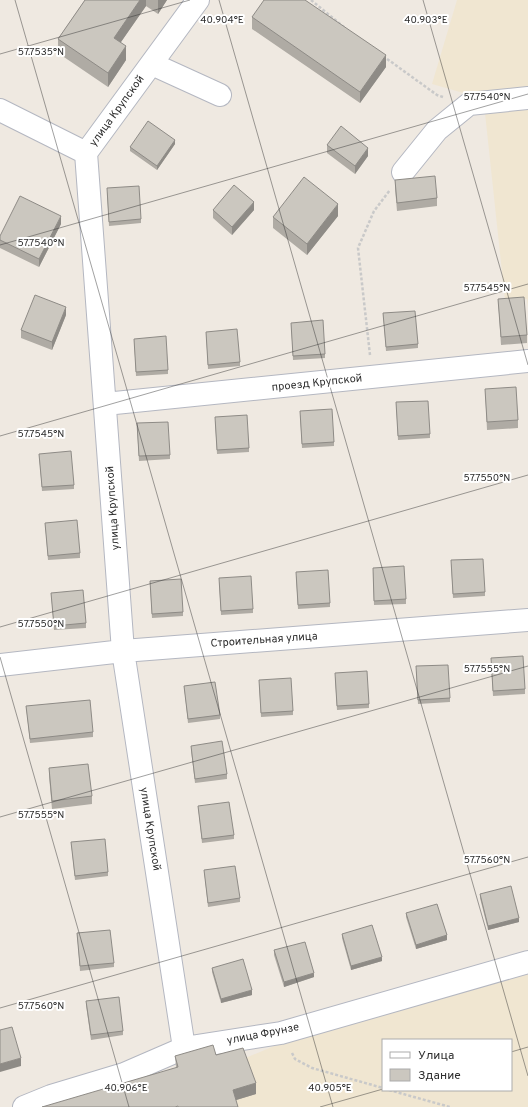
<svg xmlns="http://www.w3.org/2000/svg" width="528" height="1107" font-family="Overpass,sans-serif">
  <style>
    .education { fill: #f0e6d1; fill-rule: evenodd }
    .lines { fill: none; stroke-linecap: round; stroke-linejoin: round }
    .minor-casing { stroke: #b4b7c1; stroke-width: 24 }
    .path { stroke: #c9c9c9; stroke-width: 2.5; stroke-dasharray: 3 2; stroke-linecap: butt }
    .minor { stroke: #fff; stroke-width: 22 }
    .wall { fill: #afaba4 }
    .shaded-wall { fill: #8e8b86 }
    .building { fill: #cbc7bf; stroke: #8e8b86 }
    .ticks { fill: none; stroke: #2e2e2e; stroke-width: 1; stroke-opacity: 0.45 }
    .labels { text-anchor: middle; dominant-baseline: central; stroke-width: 4; stroke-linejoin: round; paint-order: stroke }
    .street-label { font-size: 11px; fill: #2e2e2e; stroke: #fff }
    .ticks-label { font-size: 10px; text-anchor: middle; fill: #2e2e2e; stroke: #fff; stroke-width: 4; stroke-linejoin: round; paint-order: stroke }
  </style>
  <rect width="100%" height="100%" fill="#efe9e1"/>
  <path class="education" d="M457 0H528V89L474 96 432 84Z
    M528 108V307L527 299 505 300 485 113Z
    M528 974V1107H81L243 1059 286 1041ZM383 1040H511V1090H383Z"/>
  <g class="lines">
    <g class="minor-casing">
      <path id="minor" d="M152 64 220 95
        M0 110 86 153
        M403 172 437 130 469 104 528 98
        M105 404 528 361
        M0 665 123 651 528 620
        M184 1048 123 651 86 153 198 0
        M24 1107 51 1096 124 1074 184 1048 281 1033 528 962"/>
    </g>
    <path class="path" d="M311 0 345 28
      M383 56 437 95 443 97
      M370 355 358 248 374 211 390 190
      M292 1053 295 1059 312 1068 383 1088
      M389 1090 450 1107"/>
    <use href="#minor" class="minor"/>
  </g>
  <path class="wall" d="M85 0H167L158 14 146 6 121 42 126 60 108 87 58 53V39Z
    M252 17 386 67 360 103 252 29Z
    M175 144 157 170 130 151V147Z
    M327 145 368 156 355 174 327 153Z
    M395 180 437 198V206L397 211 395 188Z
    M107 192 141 219V223L109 226Z
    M213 210H254L232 235 213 218Z
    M338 216 307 255 273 228V217Z
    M61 224 39 267 0 248V236Z
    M498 299 527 335V343L501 345Z
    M383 313 418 344V348L386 351Z
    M66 315 52 350 21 338V330Z
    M291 323 325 354V358L293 360Z
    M206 332 240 362V366L208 369Z
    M134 339 168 370V374L136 376Z
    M485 389 518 420V428L487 430Z
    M396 402 430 434V438L398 440Z
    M300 415 334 442V446L302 448Z
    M215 421 249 448V452L217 454Z
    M137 428 170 455V459L139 461Z
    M39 454 74 485V489L42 491Z
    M45 523 80 553V558L48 560Z
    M451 564 485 592V596L453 598Z
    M373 572 406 599V604L374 605Z
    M296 576 330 603V607L298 609Z
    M219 582 253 609V613L221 615Z
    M150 585 183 612V616L152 618Z
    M51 593 86 623V628L54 630Z
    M491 662 525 689V694L493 696Z
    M416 671 450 698V702L418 704Z
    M335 677 369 704V708L337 710Z
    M259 684 293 711V715L261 717Z
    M184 686 220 715V719L188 723Z
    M26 706 93 732V737L30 743Z
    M191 746 227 774V779L195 783 191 750Z
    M49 768 92 796V804L52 809 49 776Z
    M198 806 234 835V839L202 843Z
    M71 842 108 872V876L75 880Z
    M204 870 240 898V902L208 907Z
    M480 894 519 922 488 930 480 898Z
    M406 913 447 940 416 949 406 917Z
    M77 933 114 963V967L80 971Z
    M342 934 382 961 351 970 342 938Z
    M274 950 314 977 284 987 274 955Z
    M212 968 252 995 221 1003 212 972Z
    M86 1001 123 1031V1035L91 1040 86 1005Z
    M216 1055 256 1094 236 1100 176 1067 175 1056Z"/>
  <path class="shaded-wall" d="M140 0H146V6L114 52V38Z
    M158 0H167L158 14Z
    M126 46V60L108 87V73Z
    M386 55V67L360 103V92Z
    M175 140V144L157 170V166Z
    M368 148V156L355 174V166Z
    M254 202V210L232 235V227Z
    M338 204V216L307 255V244Z
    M61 216V224L39 267V259Z
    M66 307V315L52 350V342Z
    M519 918V922L488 930V926Z
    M447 935V940L416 949V945Z
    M382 957V961L351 970V966Z
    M314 973V977L284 987V982Z
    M252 990V995L221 1003V999Z
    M21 1058V1066L0 1072V1064Z
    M256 1083V1094L233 1101V1090Z"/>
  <path class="building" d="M85 0H140L114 38 126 46 108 73 58 39Z
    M264 0H305L386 55 360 92 252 17Z
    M148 121 175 140 157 166 130 147Z
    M341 126 368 148 355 166 327 145Z
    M435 176 437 198 397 203 395 180Z
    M304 177 338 204 307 244 273 217Z
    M234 185 254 202 232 227 213 210Z
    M139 186 141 219 109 222 107 188Z
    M20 196 61 216 39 259 0 240V236Z
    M35 295 66 307 52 342 21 330Z
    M524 297 527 335 501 337 498 299Z
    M415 311 418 344 386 347 383 313Z
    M323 320 325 354 293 356 291 323Z
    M237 329 240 362 208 365 206 332Z
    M166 336 168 370 136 372 134 339Z
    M516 387 518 420 487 422 485 389Z
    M428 401 430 434 398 436 396 402Z
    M332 409 334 442 302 444 300 411Z
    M247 415 249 448 217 450 215 417Z
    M168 422 170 455 139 456 137 423Z
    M71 451 74 485 42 487 39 454Z
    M77 520 80 553 48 556 45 523Z
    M483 559 485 592 453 594 451 560Z
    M404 566 406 599 374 601 373 568Z
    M328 570 330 603 298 605 296 572Z
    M251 576 253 609 221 611 219 578Z
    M181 579 183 612 152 614 150 581Z
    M83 590 86 623 54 626 51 593Z
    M523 656 525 689 493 691 491 658Z
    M448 665 450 698 418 700 416 666Z
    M367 671 369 704 337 706 335 673Z
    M291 678 293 711 261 713 259 680Z
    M215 682 220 715 188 719 184 686Z
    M90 700 93 732 30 739 26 706Z
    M222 741 227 774 195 779 191 746Z
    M88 764 92 796 52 801 49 768Z
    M229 802 234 835 202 839 198 806Z
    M105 839 108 872 75 876 71 842Z
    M235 866 240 898 208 903 204 870Z
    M511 886 519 918 488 926 480 894Z
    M437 904 447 935 416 945 406 913Z
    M372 925 382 957 351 966 342 934Z
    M110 930 114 963 80 966 77 933Z
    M305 942 314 973 284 982 274 950Z
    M243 959 252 990 221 999 212 968Z
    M119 997 123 1031 91 1035 86 1001Z
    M12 1027 21 1058 0 1064V1030Z
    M213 1045 216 1055 243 1048 256 1083 233 1090 238 1107H178V1106L175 1107H42L178 1067 175 1056Z"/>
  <path class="ticks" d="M15 0 333 1107M219 0 528 1076M423 0 528 365M0 54 190 0M0 245 528 94M0 436 528 284M0 627 528 475M0 657 129 1107M0 817 528 666M0 1008 528 857M511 1052 528 1047M320 1107 383 1089"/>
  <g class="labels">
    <g class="street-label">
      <text transform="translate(117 111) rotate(-54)">улица Крупской</text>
      <text transform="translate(317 383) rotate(-6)">проезд Крупской</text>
      <text transform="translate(113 508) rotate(-94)">улица Крупской</text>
      <text transform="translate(264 640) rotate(-4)">Строительная улица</text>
      <text transform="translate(150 829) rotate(81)">улица Крупской</text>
      <text transform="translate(263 1034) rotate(-11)">улица Фрунзе</text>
    </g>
  </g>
  <g class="ticks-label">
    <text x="222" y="23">40.904°E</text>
    <text x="426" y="23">40.903°E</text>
    <text x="41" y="55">57.7535°N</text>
    <text x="487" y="100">57.7540°N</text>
    <text x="41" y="246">57.7540°N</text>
    <text x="487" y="291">57.7545°N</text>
    <text x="41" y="437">57.7545°N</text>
    <text x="487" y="481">57.7550°N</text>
    <text x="41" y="627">57.7550°N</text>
    <text x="487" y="672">57.7555°N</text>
    <text x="41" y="818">57.7555°N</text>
    <text x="487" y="863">57.7560°N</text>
    <text x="41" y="1009">57.7560°N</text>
    <text x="126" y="1091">40.906°E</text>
    <text x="330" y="1091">40.905°E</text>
  </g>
  <rect x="382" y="1039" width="130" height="52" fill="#ffffff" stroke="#ababab"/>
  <rect x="390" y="1052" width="20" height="6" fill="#ffffff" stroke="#ababab"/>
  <text x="418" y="1059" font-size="12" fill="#2e2e2e">Улица</text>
  <rect x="390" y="1069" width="20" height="12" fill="#cbc7bf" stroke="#ababab"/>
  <text x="418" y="1079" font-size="12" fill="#2e2e2e">Здание</text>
</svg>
